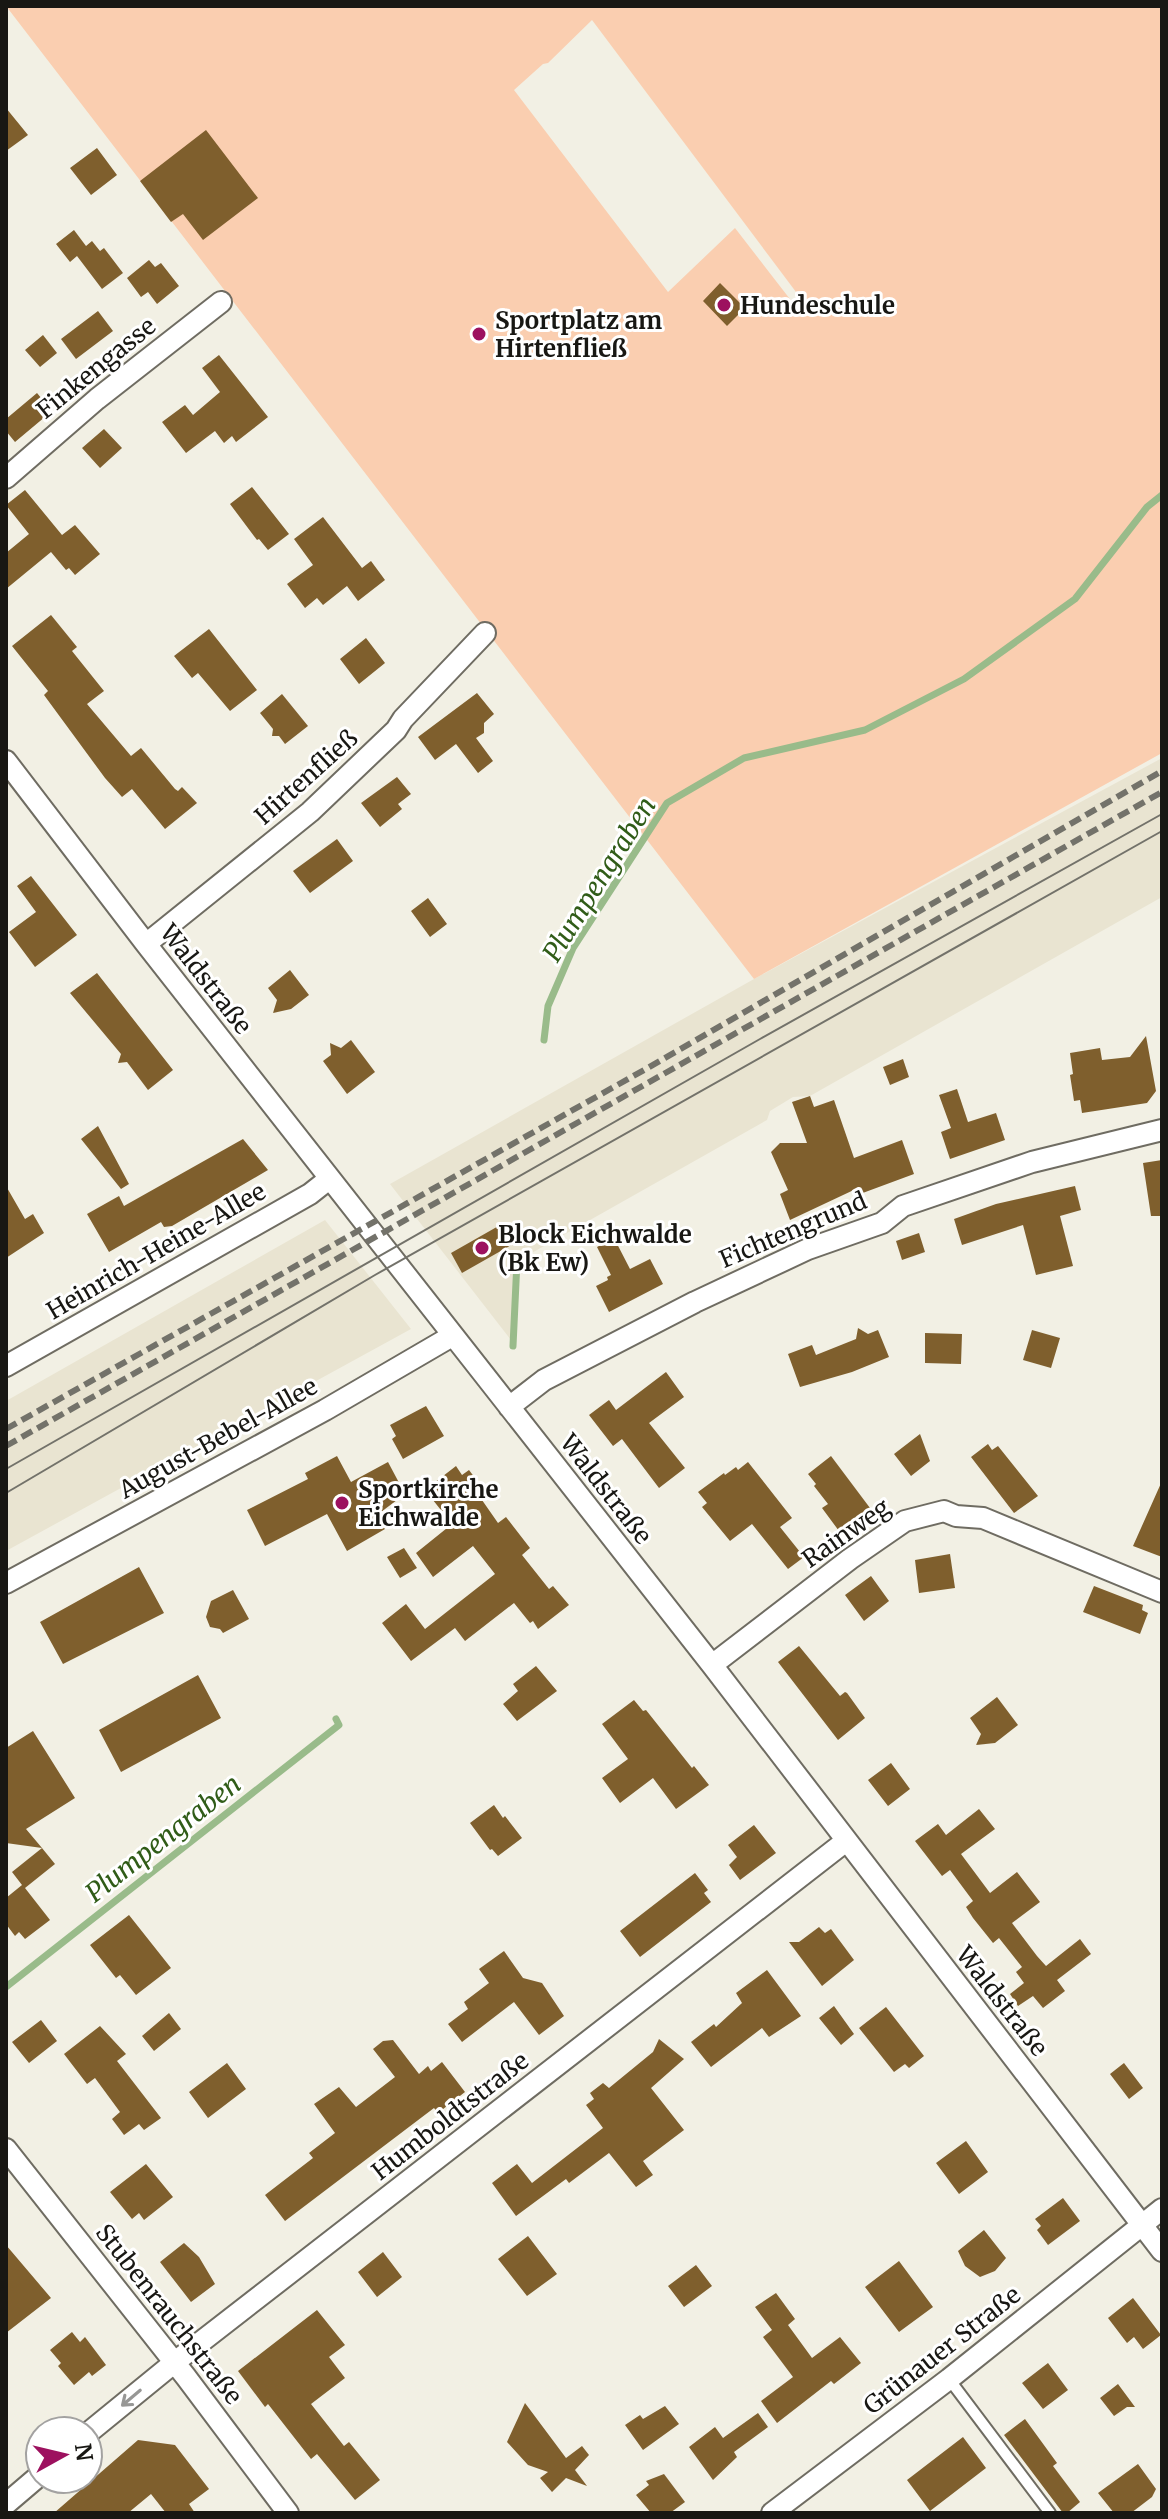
<svg xmlns="http://www.w3.org/2000/svg" width="1168" height="2519" font-family="Merriweather,serif">
  <style>
    .built { fill: #e9e4d1 }
    .green { fill: #faceb0; fill-rule: evenodd }
    .lines { fill: none; stroke-linecap: round; stroke-linejoin: round }
    .stream { stroke: #99bb8a; stroke-width: 7 }
    .building { fill: #7f5f2d }
    .service-casing { stroke: #6f6c62; stroke-width: 14 }
    .minor-casing { stroke: #6f6c62; stroke-width: 24 }
    .service { stroke: #fff; stroke-width: 10 }
    .minor { stroke: #fff; stroke-width: 20 }
    .tram { stroke: #73726a; stroke-width: 2 }
    .rail { stroke: #73726a; stroke-width: 6; stroke-dasharray: 12 6; stroke-linecap: butt }
    .oneway { stroke: #979795 }
    .poi-dot { fill: #9d115f; stroke: #fff; stroke-width: 3 }
    .labels { text-anchor: middle; dominant-baseline: central; stroke-width: 6; stroke-linejoin: round; paint-order: stroke }
    .poi-label { font-size: 24px; font-weight: bold; fill: #181713; stroke: #fff; text-anchor: start }
    .street-label { font-size: 24px; fill: #181713; stroke: #fff }
    .water-label { font-size: 26px; font-style: italic; fill: #305c18; stroke: #fff }
  </style>
  <rect width="100%" height="100%" fill="#f2f0e4"/>
  <path class="built" d="M1162 758V897L810 1096 793 1097 770 1111 767 1120 514 1263 511 1340 390 1184 754 979Z
    M325 1220 411 1329 6 1551V1401Z"/>
  <path class="green" d="M6 6H1162V753L754 979ZM592 20 799 296 793 303 735 228 668 292 514 90 543 64 548 63Z"/>
  <g class="lines">
    <path class="stream" d="M544 1040 548 1006 573 948 667 803 744 758 865 730 964 679 1075 599 1147 507 1162 495
      M513 1346 517 1261
      M6 1987 339 1725 336 1719"/>
  </g>
  <path class="building" d="M6 108 28 135 6 151Z
    M206 130 258 198 203 240 183 214 171 222 140 181Z
    M97 148 117 175 91 195 70 168Z
    M74 230 86 246 92 241 100 251 104 248 123 273 102 289 77 256 70 262 56 244Z
    M149 260 155 267 161 263 179 286 157 304 148 292 141 297 127 278Z
    M720 283 745 308 727 326 703 301Z
    M98 311 113 331 76 359 61 339Z
    M43 335 57 353 40 367 25 350Z
    M219 355 268 417 236 442 232 436 224 443 215 431 186 453 162 422 185 405 193 415 220 392 202 368Z
    M37 393 52 411 15 442 6 431V419Z
    M104 429 122 448 100 468 82 448Z
    M252 487 289 534 268 550 259 539 257 540 230 504Z
    M25 490 62 535 75 525 100 554 75 575 69 568 66 570 51 552 6 589V553L29 534 6 505Z
    M323 517 362 568 371 561 385 580 358 601 347 586 323 605 317 598 305 608 287 584 313 565 294 539Z
    M51 615 77 647 72 651 104 691 87 704 131 756 141 748 175 789 178 791 182 787 197 803 165 829 132 789 122 797 105 778 44 695 48 691 12 646Z
    M209 629 257 690 230 711 198 673 192 678 174 656Z
    M366 638 385 663 359 684 340 659Z
    M477 693 494 714 484 723V733L476 738 493 761 478 773 456 744 435 760 418 737Z
    M282 694 308 726 285 744 279 736H272L273 729 260 713Z
    M397 777 411 794 398 804 402 809 380 827 361 803Z
    M337 839 353 861 310 893 293 871Z
    M31 876 77 935 35 967 9 932 36 912 17 886Z
    M428 898 447 924 430 937 411 911Z
    M290 970 309 995 291 1009 273 1013 277 1000 268 988Z
    M97 973 173 1070 148 1090 127 1062 118 1063 121 1054 70 993Z
    M1146 1036 1156 1091 1147 1103 1082 1113 1080 1100 1074 1101 1070 1075 1073 1074 1070 1053 1100 1048 1102 1060 1130 1057Z
    M351 1040 375 1072 347 1094 323 1061 331 1055 330 1043 341 1048Z
    M903 1059 909 1077 890 1085 883 1067Z
    M957 1089 968 1122 996 1113 1005 1140 950 1159 941 1132 951 1128 939 1095Z
    M810 1096 814 1107 834 1100 854 1158 902 1140 914 1174 860 1194 858 1188 790 1220 780 1194 788 1190 771 1152 780 1143H807L792 1102Z
    M98 1126 129 1184 121 1189 81 1139Z
    M243 1139 268 1170 172 1226 164 1227 161 1222 109 1252 87 1214 119 1196 124 1206Z
    M1162 1160V1216H1151L1143 1163Z
    M6 1186 25 1219 33 1214 44 1233 6 1258Z
    M1075 1186 1081 1210 1060 1216 1073 1266 1036 1275 1023 1225 962 1245 954 1219 996 1204Z
    M502 1224 513 1244 462 1273 451 1253Z
    M919 1233 925 1252 902 1260 896 1241Z
    M614 1238 630 1269 650 1259 663 1284 609 1312 596 1286 608 1280 607 1277 611 1275 597 1247Z
    M858 1328 868 1334 878 1330 889 1357 852 1372 800 1387 788 1354 812 1345 816 1355 856 1339Z
    M1032 1330 1060 1338 1051 1368 1023 1360Z
    M925 1333 962 1334 961 1364 925 1363Z
    M666 1372 684 1397 649 1423 685 1468 659 1488 622 1439 613 1446 589 1415 609 1400 616 1410Z
    M426 1406 444 1436 403 1459 392 1439 396 1436 390 1425Z
    M920 1434 930 1461 911 1476 894 1454Z
    M988 1444 992 1450 998 1446 1038 1496 1014 1513 971 1457Z
    M337 1456 351 1482 388 1462 405 1494 377 1515 385 1529 347 1551 327 1514 265 1546 247 1510 308 1479 305 1473Z
    M831 1456 870 1508 839 1531 822 1508 828 1504 814 1486 816 1484 808 1474Z
    M748 1462 792 1518 780 1527 804 1557 788 1569 752 1524 730 1541 702 1507 707 1503 698 1492 724 1473 725 1475 736 1467 738 1470Z
    M456 1466 462 1475 469 1470 481 1486 475 1490 498 1523 506 1517 530 1548 522 1555 549 1589 553 1586 569 1605 538 1629 533 1621 530 1623 514 1603 465 1641 455 1628 411 1661 382 1623 406 1604 425 1629 495 1574 473 1546 433 1577 416 1553 452 1524 425 1490Z
    M1162 1481V1557L1133 1546Z
    M404 1548 417 1568 400 1578 387 1557Z
    M950 1554 955 1588 919 1593 915 1560Z
    M139 1567 164 1613 63 1664 40 1622Z
    M871 1576 889 1601 864 1621 845 1595Z
    M1094 1586 1143 1605 1142 1610 1148 1613 1140 1634 1083 1612Z
    M233 1590 249 1619 223 1633 220 1629 210 1627 206 1617 211 1601Z
    M799 1646 840 1696 845 1692 847 1693 865 1718 838 1740 778 1662Z
    M536 1666 557 1691 517 1721 503 1704 518 1691 513 1684Z
    M198 1675 221 1718 121 1772 99 1730Z
    M997 1697 1018 1725 995 1743 976 1745 981 1734 970 1718Z
    M634 1700 643 1711 646 1710 692 1768 694 1766 709 1785 676 1809 653 1778 620 1803 602 1778 628 1759 602 1724Z
    M33 1731 75 1798 26 1829 42 1848 6 1843V1748Z
    M891 1763 910 1789 888 1806 868 1780Z
    M494 1805 503 1818 505 1816 522 1838 498 1856 492 1849 490 1850 470 1823Z
    M979 1809 995 1829 961 1854 990 1893 1017 1872 1040 1902 1012 1923 1037 1956 1046 1966 1080 1939 1091 1954 1057 1980 1065 1991 1043 2008 1033 1996 1018 2006 1010 1994 1024 1983 1016 1972 1022 1967 999 1938 993 1943 973 1918 966 1907 973 1901 950 1870 942 1876 915 1841 938 1824 946 1835Z
    M754 1825 776 1853 740 1880 729 1865 737 1857 728 1845Z
    M42 1848 55 1864 25 1888 50 1920 25 1939 19 1932 15 1936 6 1924V1898L22 1885 12 1872Z
    M695 1873 708 1890 704 1893 711 1902 640 1957 620 1931Z
    M129 1915 171 1968 136 1995 120 1975 116 1978 90 1945Z
    M819 1927 825 1933 831 1929 854 1960 822 1986 789 1942H799Z
    M504 1951 523 1978 542 1983 564 2016 539 2035 514 2002 462 2042 448 2024 468 2009 464 2002 489 1983 479 1969Z
    M767 1970 801 2016 769 2037 762 2028 711 2067 691 2042 714 2024 716 2027 742 2003 736 1993Z
    M834 2006 854 2034 841 2045 819 2018Z
    M886 2007 924 2056 909 2068 905 2064 894 2072 859 2028Z
    M169 2013 181 2029 154 2051 142 2036Z
    M41 2020 57 2041 29 2063 12 2042Z
    M100 2026 126 2054 117 2061 161 2118 144 2130 139 2124 124 2135 112 2119 120 2112 95 2078 87 2084 64 2054Z
    M659 2039 684 2059 651 2088 684 2130 643 2161 653 2175 636 2187 609 2153 569 2183 566 2179 516 2216 492 2183 517 2164 532 2183 603 2128 586 2105 594 2099 590 2093 603 2083 609 2088 653 2052Z
    M393 2040 419 2074 428 2066 431 2071 442 2062 465 2092 438 2113 434 2108 285 2221 265 2195 313 2158 309 2153 335 2133 314 2104 339 2087 356 2107 395 2077 373 2049 383 2041Z
    M227 2063 246 2089 208 2118 189 2092Z
    M1124 2063 1143 2088 1129 2099 1110 2074Z
    M966 2141 988 2172 959 2194 936 2163Z
    M146 2164 173 2197 144 2220 139 2213 132 2219 110 2192Z
    M1063 2198 1080 2221 1048 2245 1037 2230 1041 2226 1035 2219Z
    M984 2230 1006 2258 995 2271 980 2277 965 2266 958 2251Z
    M528 2236 557 2274 527 2296 498 2259Z
    M184 2243 199 2257 215 2284 191 2302 160 2262Z
    M6 2245 51 2298 6 2333Z
    M383 2252 402 2277 377 2297 358 2272Z
    M899 2261 933 2307 899 2332 865 2287Z
    M696 2265 712 2286 684 2307 668 2286Z
    M776 2293 795 2319 788 2325 812 2358 840 2337 861 2363 834 2384 831 2381 777 2423 761 2401 793 2377 763 2337 772 2330 755 2307Z
    M1133 2298 1161 2335 1143 2349 1134 2337 1127 2343 1108 2318Z
    M317 2310 345 2345 329 2357 345 2378 311 2404 344 2446 349 2442 380 2480 355 2500 317 2454 311 2459 268 2404 265 2407 238 2371Z
    M72 2332 80 2342 85 2337 106 2365 92 2376 89 2372 74 2385 58 2366 61 2363 50 2350Z
    M1048 2363 1068 2390 1043 2409 1022 2383Z
    M1118 2384 1135 2407H1127L1114 2416 1100 2398Z
    M525 2403 566 2458 582 2446 589 2455 575 2470 587 2486 566 2478 552 2492 540 2478 548 2472 528 2465 507 2442Z
    M665 2406 679 2424 643 2450 625 2425 640 2415 643 2419Z
    M758 2413 768 2427 734 2452 737 2457 713 2480 689 2447 715 2427 723 2438Z
    M1025 2419 1057 2463 1053 2466 1080 2502 1067 2513H1063L1004 2435Z
    M963 2437 986 2468 930 2511 907 2480Z
    M138 2440 175 2445 209 2489 189 2504 195 2513H166L151 2494 128 2513H54Z
    M1138 2464 1156 2489 1152 2497 1131 2513H1114L1098 2493Z
    M664 2474 685 2502 670 2513H651L636 2495 649 2485 646 2481Z"/>
  <g class="lines">
    <g class="service-casing">
      <path id="service" d="M949 2379 1050 2513"/>
    </g>
    <g class="minor-casing">
      <path id="minor" d="M6 478 97 399 221 302
        M6 761 146 944 712 1665 1162 2251
        M146 944 310 812 396 730 403 719 485 633
        M6 1366 310 1194 329 1179
        M509 1407 544 1380 695 1302 808 1249 882 1223 903 1206 1032 1162 1162 1130
        M6 1583 325 1410 452 1336
        M712 1665 850 1559 905 1521 944 1511 956 1516 983 1518 1162 1592
        M6 2149 186 2377 288 2513
        M88 2433 175 2362 846 1841
        M6 2504 40 2475
        M772 2513 949 2379 1162 2209"/>
    </g>
    <use href="#service" class="service"/>
    <use href="#minor" class="minor"/>
    <path class="tram" d="M6 1469 760 1039 1162 814
      M6 1493 375 1275 1162 831"/>
    <path class="rail" d="M6 1429 644 1070 1162 771
      M6 1446 1162 792"/>
  </g>
  <defs><path id="oneway-shaft" d="M-6 0H5M1.5-3L5.5 0L1.5 3" fill="none" stroke-width="1.6" stroke-linecap="round" stroke-linejoin="round" transform="scale(2)"/></defs>
  <use class="oneway" href="#oneway-shaft" transform="translate(131 2398) rotate(140)"/>
  <g class="poi-dot">
    <circle cx="724" cy="305" r="8"/>
    <circle cx="479" cy="334" r="8"/>
    <circle cx="482" cy="1248" r="8"/>
    <circle cx="342" cy="1503" r="8"/>
  </g>
  <g class="labels">
    <g class="poi-label">
      <text x="740" y="305">Hundeschule</text>
      <text x="495" y="320">Sportplatz am<tspan x="495" dy="28">Hirtenfließ</tspan></text>
      <text x="498" y="1234">Block Eichwalde<tspan x="498" dy="28">(Bk Ew)</tspan></text>
      <text x="358" y="1489">Sportkirche<tspan x="358" dy="28">Eichwalde</tspan></text>
    </g>
    <g class="street-label">
      <text transform="translate(96 368) rotate(-39)">Finkengasse</text>
      <text transform="translate(306 777) rotate(-42)">Hirtenfließ</text>
      <text transform="translate(206 979) rotate(52)">Waldstraße</text>
      <text transform="translate(793 1230) rotate(-23)">Fichtengrund</text>
      <text transform="translate(156 1251) rotate(-30)">Heinrich-Heine-Allee</text>
      <text transform="translate(218 1438) rotate(-29)">August-Bebel-Allee</text>
      <text transform="translate(606 1489) rotate(52)">Waldstraße</text>
      <text transform="translate(846 1533) rotate(-35)">Rainweg</text>
      <text transform="translate(1002 2001) rotate(52)">Waldstraße</text>
      <text transform="translate(450 2116) rotate(-38)">Humboldtstraße</text>
      <text transform="translate(169 2314) rotate(52)">Stubenrauchstraße</text>
      <text transform="translate(942 2350) rotate(-38)">Grünauer Straße</text>
    </g>
    <g class="water-label">
      <text transform="translate(599 879) rotate(-58)">Plumpengraben</text>
      <text transform="translate(163 1838) rotate(-38)">Plumpengraben</text>
    </g>
  </g>
  <rect width="1168" height="2519" fill="none" stroke="#181713" stroke-width="16"/>
  <g transform="translate(64 2455) rotate(82)"><circle r="38" fill="#ffffff" stroke="#a3a2a1" stroke-width="2"/>
  <path d="M0-6L14 30L0 20L-14 30Z" fill="#9d115f"/>
  <text y="-12" font-size="22" font-weight="bold" text-anchor="middle" fill="#181713">N</text>
  </g>
</svg>
